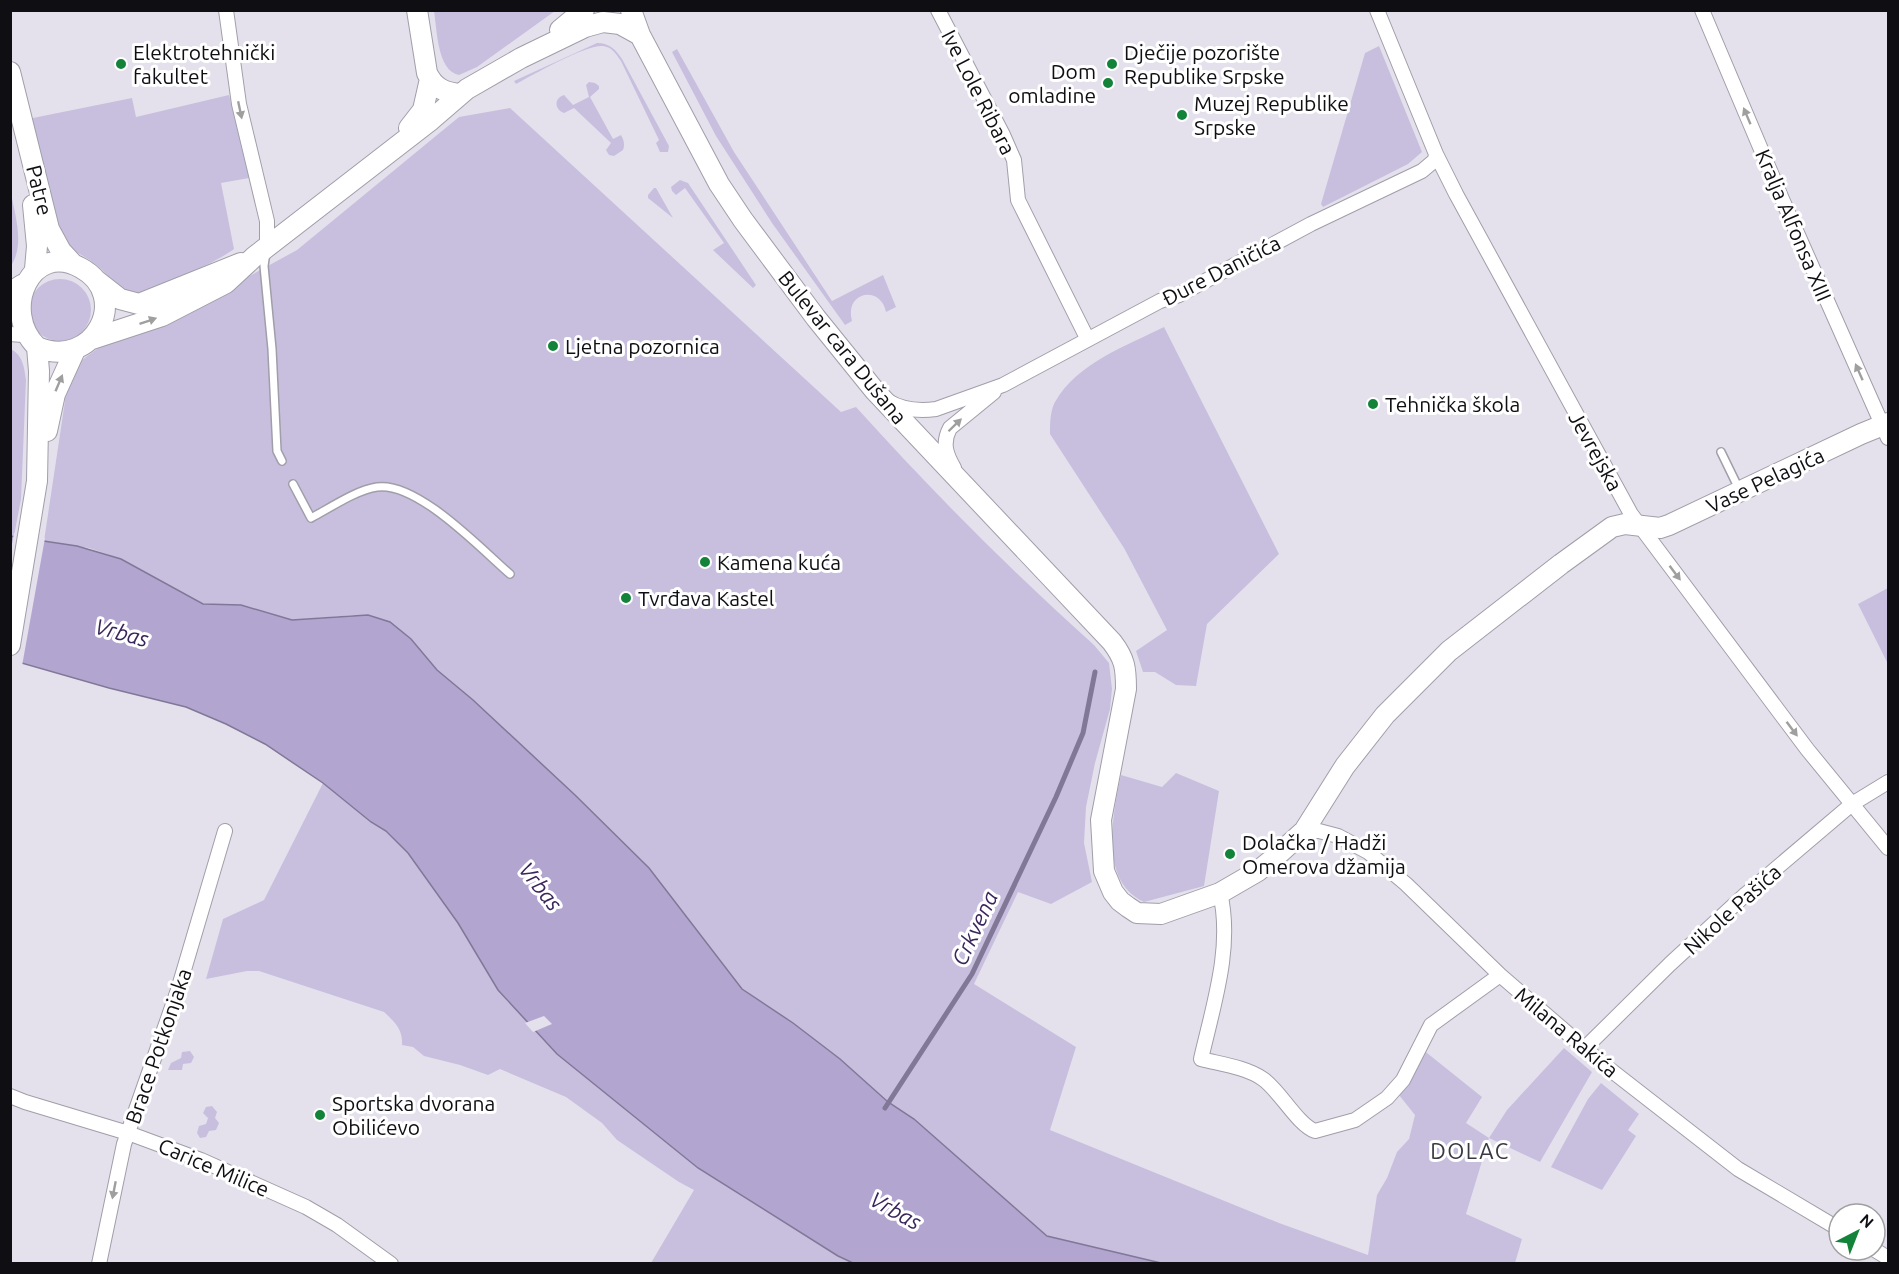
<svg xmlns="http://www.w3.org/2000/svg" width="1899" height="1274" font-family="Ubuntu,sans-serif">
  <style>
    .green { fill: #c8bfdf }
    .water { fill: #b2a5d0; stroke: #817897; stroke-width: 1.5 }
    .pier { fill: #e4e1ed }
    .lines { fill: none; stroke-linecap: round; stroke-linejoin: round }
    .stream { stroke: #817897; stroke-width: 5 }
    .lane-casing { stroke: #a19ea9; stroke-width: 10 }
    .street-casing { stroke: #a19ea9; stroke-width: 16 }
    .secondary-casing { stroke: #a19ea9; stroke-width: 22 }
    .lane { stroke: #fff; stroke-width: 7 }
    .street { stroke: #fff; stroke-width: 14 }
    .secondary { stroke: #fff; stroke-width: 20 }
    .oneway { fill: #9f9fa0 }
    .poi-dot { fill: #14833a; stroke: #fff; stroke-width: 2 }
    .labels { text-anchor: middle; dominant-baseline: central; stroke-width: 6; stroke-linejoin: round; paint-order: stroke }
    .poi-label { font-size: 21px; fill: #0f0e12; stroke: #fff; text-anchor: start }
    .street-label { font-size: 21px; fill: #0f0e12; stroke: #fff }
    .water-label { font-size: 22px; font-style: italic; fill: #3a255b; stroke: #fff }
    .neighbourhood-label { font-size: 22px; letter-spacing: 1.5px; fill: #3a3841; stroke: #fff }
  </style>
  <rect width="100%" height="100%" fill="#e4e1ed"/>
  <path class="green" d="M434 11V10L555 11 477 67 459 75C437 71 437 29 434 11Z
    M597 43C610 43 616 50 622 59L669 146 668 152H660L656 143 659 140 621 61C616 54 612 47 603 46 587 44 532 75 516 84L514 81Z
    M1379 46 1422 152 1408 164 1323 207 1321 204 1365 53Z
    M677 49 734 152 832 301 883 275 896 307 886 312C881 285 844 291 852 321L845 325 772 223 716 136 672 52Z
    M589 82 595 83 599 86V89L590 97 613 139 621 135C624 140 625 145 623 150L614 156 609 155 606 150 611 143 574 108 564 113C554 109 554 98 564 95L573 105 589 97 586 85Z
    M229 95 249 178 221 183 234 249C220 260 144 298 129 293 114 288 108 273 95 264 86 256 73 253 66 242 57 228 56 209 51 194 44 169 36 144 28 119L132 98 136 117Z
    M510 108 841 412 856 407C931 490 1010 570 1094 645L1109 663 1112 689 1110 709 1095 763 1086 807 1084 843 1092 882 1051 904 1018 892 974 984 1076 1047 1050 1130 1279 1223 1368 1255 1377 1195 1387 1178 1397 1152 1409 1139 1415 1115 1399 1095 1408 1081 1422 1049 1482 1097 1466 1123 1489 1138 1507 1110 1564 1048 1592 1072 1540 1162 1489 1138 1466 1214 1522 1239 1515 1263H1161L1048 1236 914 1119 888 1102 840 1059 793 1023 742 989 649 868 575 795 473 700 437 670 411 639 354 615 292 620 241 605 203 604 121 559 89 548 44 541 65 401C66 372 74 365 97 349L235 284 297 250 459 117Z
    M680 180 688 183 756 285 753 288 713 250 724 243 685 188 676 195 672 191 671 187Z
    M654 188H656L673 218 648 198V195Z
    M11 193C15 216 25 244 11 266Z
    M29 310a31 31 0 1 1 62 0a31 31 0 1 1-62 0Z
    M1164 327 1279 554 1207 624 1196 686 1176 685 1155 672H1143L1136 651 1167 630 1124 548 1050 434C1050 424 1050 411 1055 402 1077 363 1126 346 1164 327Z
    M11 349C23 356 24 366 26 380L21 499 14 536H10Z
    M1888 588V664L1858 604Z
    M1176 773 1219 791 1204 886 1144 902C1098 881 1113 814 1121 775L1162 787Z
    M323 783 371 822 386 831 408 853 458 923 498 990 557 1054 698 1168 853 1263H651L694 1190 679 1182 617 1140 602 1123 566 1097 500 1069 488 1075 460 1065 424 1056 413 1047 402 1045C403 1030 395 1022 384 1012L259 971H247L206 979 223 919 264 900Z
    M190 1051 194 1057 191 1063 183 1064 182 1070H168L171 1063 181 1058 182 1052Z
    M1601 1083 1639 1114 1628 1130 1636 1136 1602 1190 1551 1167 1588 1099Z
    M212 1106 217 1112 215 1118 219 1123 216 1130 209 1131 206 1137 200 1138 197 1133 199 1126 206 1124 208 1118 203 1113 206 1107Z"/>
  <path class="water" d="M10 536 77 546 121 559 203 604 241 605 292 620 368 615 390 622 411 639 437 670 473 700 575 795 649 868 742 989 793 1023 840 1059 888 1102 914 1119 1047 1236 1161 1263H853L838 1256 698 1168 557 1054 498 990 458 923 408 853 386 831 371 822 323 783 265 744 226 724 186 707 109 688 11 660Z"/>
  <path class="pier" d="M14 533 45 538 22 666 10 663V555Z
    M544 1016 552 1024 533 1032 525 1023Z"/>
  <g class="lines">
    <path class="stream" d="M885 1108 972 974 1056 797 1083 733 1095 672"/>
    <g class="lane-casing">
      <path id="lane" d="M266 252 264 266 272 349 277 451 282 461
        M1721 452 1739 489
        M293 484 311 518C330 508 356 490 377 487 417 481 481 549 510 574"/>
    </g>
    <g class="street-casing">
      <path id="street" d="M226 10 239 104 267 221V248
        M938 10 1003 135 1014 160 1018 200 1087 338
        M1377 10 1436 154 1456 194 1631 514 1807 749 1888 848
        M1702 10 1782 199 1888 438
        M10 289 21 282
        M10 334 23 335
        M888 401C902 410 920 411 936 409L1003 385 1160 301 1179 295 1311 224 1422 171 1435 160 1436 154
        M954 468C946 454 942 443 950 428L994 392
        M1304 831H1319L1338 836 1368 852 1406 884 1500 975 1603 1064 1738 1169 1839 1229
        M1220 893C1233 947 1213 1006 1201 1059 1220 1064 1246 1067 1263 1079 1280 1091 1298 1125 1315 1131L1355 1120 1387 1098 1403 1080 1431 1025 1500 975
        M1585 1048 1670 964 1746 894 1852 804 1888 782
        M10 1096 25 1102 128 1133 201 1160 306 1207 337 1225 391 1264
        M1875 1250 1888 1258
        M99 1264 124 1144 178 990 225 831"/>
    </g>
    <g class="secondary-casing">
      <path id="secondary" d="M417 10 427 73C434 88 445 93 461 94
        M631 10 640 35 719 184 743 220 816 318 875 391 1112 642C1125 659 1126 668 1126 689L1101 820 1104 871 1113 892 1120 901 1128 907 1137 913 1161 914 1220 893 1258 871 1274 858 1304 831 1345 766 1385 715 1449 651 1561 564 1612 527 1625 524 1660 528 1669 525 1861 434 1888 423
        M560 30 584 10
        M10 72 49 229 61 251 73 264
        M409 128 423 110 430 79
        M33 205 37 246 35 269
        M97 281 120 299 139 304 241 263
        M92 339 162 316 226 283 254 257 431 120 467 89 521 58 585 27 603 22 620 24 640 35
        M47 431 55 394 75 350
        M10 645 37 481 39 371 37 347C0 311 31 240 81 268 132 296 94 371 37 347"/>
    </g>
    <use href="#lane" class="lane"/>
    <use href="#street" class="street"/>
    <use href="#secondary" class="secondary"/>
  </g>
  <defs><path id="oneway-solid" d="M-6-.8H1V-3.2L6.5 0L1 3.2V.8H-6Z" transform="scale(1.5)"/></defs>
  <g class="oneway">
    <use href="#oneway-solid" transform="translate(240 110) rotate(78)"/>
    <use href="#oneway-solid" transform="translate(1747 116) rotate(-113)"/>
    <use href="#oneway-solid" transform="translate(148 321) rotate(-19)"/>
    <use href="#oneway-solid" transform="translate(1859 372) rotate(-114)"/>
    <use href="#oneway-solid" transform="translate(59 383) rotate(-67)"/>
    <use href="#oneway-solid" transform="translate(955 425) rotate(-44)"/>
    <use href="#oneway-solid" transform="translate(1675 573) rotate(53)"/>
    <use href="#oneway-solid" transform="translate(1792 729) rotate(53)"/>
    <use href="#oneway-solid" transform="translate(114 1190) rotate(101)"/>
  </g>
  <g class="poi-dot">
    <circle cx="121" cy="64" r="6"/>
    <circle cx="1112" cy="64" r="6"/>
    <circle cx="1108" cy="83" r="6"/>
    <circle cx="1182" cy="115" r="6"/>
    <circle cx="553" cy="346" r="6"/>
    <circle cx="1373" cy="404" r="6"/>
    <circle cx="705" cy="562" r="6"/>
    <circle cx="626" cy="598" r="6"/>
    <circle cx="1230" cy="854" r="6"/>
    <circle cx="320" cy="1115" r="6"/>
  </g>
  <g class="labels">
    <g class="poi-label">
      <text x="133" y="52">Elektrotehnički<tspan x="133" dy="24">fakultet</tspan></text>
      <text x="1124" y="52">Dječije pozorište<tspan x="1124" dy="24">Republike Srpske</tspan></text>
      <text x="1096" y="71" text-anchor="end">Dom<tspan x="1096" dy="24">omladine</tspan></text>
      <text x="1194" y="103">Muzej Republike<tspan x="1194" dy="24">Srpske</tspan></text>
      <text x="565" y="346">Ljetna pozornica</text>
      <text x="1385" y="404">Tehnička škola</text>
      <text x="717" y="562">Kamena kuća</text>
      <text x="638" y="598">Tvrđava Kastel</text>
      <text x="1242" y="842">Dolačka / Hadži<tspan x="1242" dy="24">Omerova džamija</tspan></text>
      <text x="332" y="1103">Sportska dvorana<tspan x="332" dy="24">Obilićevo</tspan></text>
    </g>
    <g class="street-label">
      <text transform="translate(979 92) rotate(63)">Ive Lole Ribara</text>
      <text transform="translate(40 190) rotate(76)">Patre</text>
      <text transform="translate(1794 225) rotate(67)">Kralja Alfonsa XIII</text>
      <text transform="translate(1221 270) rotate(-27)">Đure Daničića</text>
      <text transform="translate(843 347) rotate(51)">Bulevar cara Dušana</text>
      <text transform="translate(1596 451) rotate(61)">Jevrejska</text>
      <text transform="translate(1765 480) rotate(-25)">Vase Pelagića</text>
      <text transform="translate(1732 909) rotate(-42)">Nikole Pašića</text>
      <text transform="translate(1567 1032) rotate(40)">Milana Rakića</text>
      <text transform="translate(158 1046) rotate(-71)">Brace Potkonjaka</text>
      <text transform="translate(214 1167) rotate(23)">Carice Milice</text>
    </g>
    <g class="water-label">
      <text transform="translate(122 632) rotate(15)">Vrbas</text>
      <text transform="translate(541 886) rotate(52)">Vrbas</text>
      <text transform="translate(974 928) rotate(-65)">Crkvena</text>
      <text transform="translate(896 1210) rotate(29)">Vrbas</text>
    </g>
    <g class="neighbourhood-label">
      <text x="1470" y="1150">DOLAC</text>
    </g>
  </g>
  <rect width="1899" height="1274" fill="none" stroke="#0f0e12" stroke-width="24"/>
  <g transform="translate(1857 1232) rotate(42)"><circle r="28" fill="#ffffff" stroke="#9f9fa0" stroke-width="1.5"/>
  <path d="M0-4.5L10 22L0 15L-10 22Z" fill="#14833a"/>
  <text y="-9" font-size="16" font-weight="bold" text-anchor="middle" fill="#0f0e12">N</text>
  </g>
</svg>
